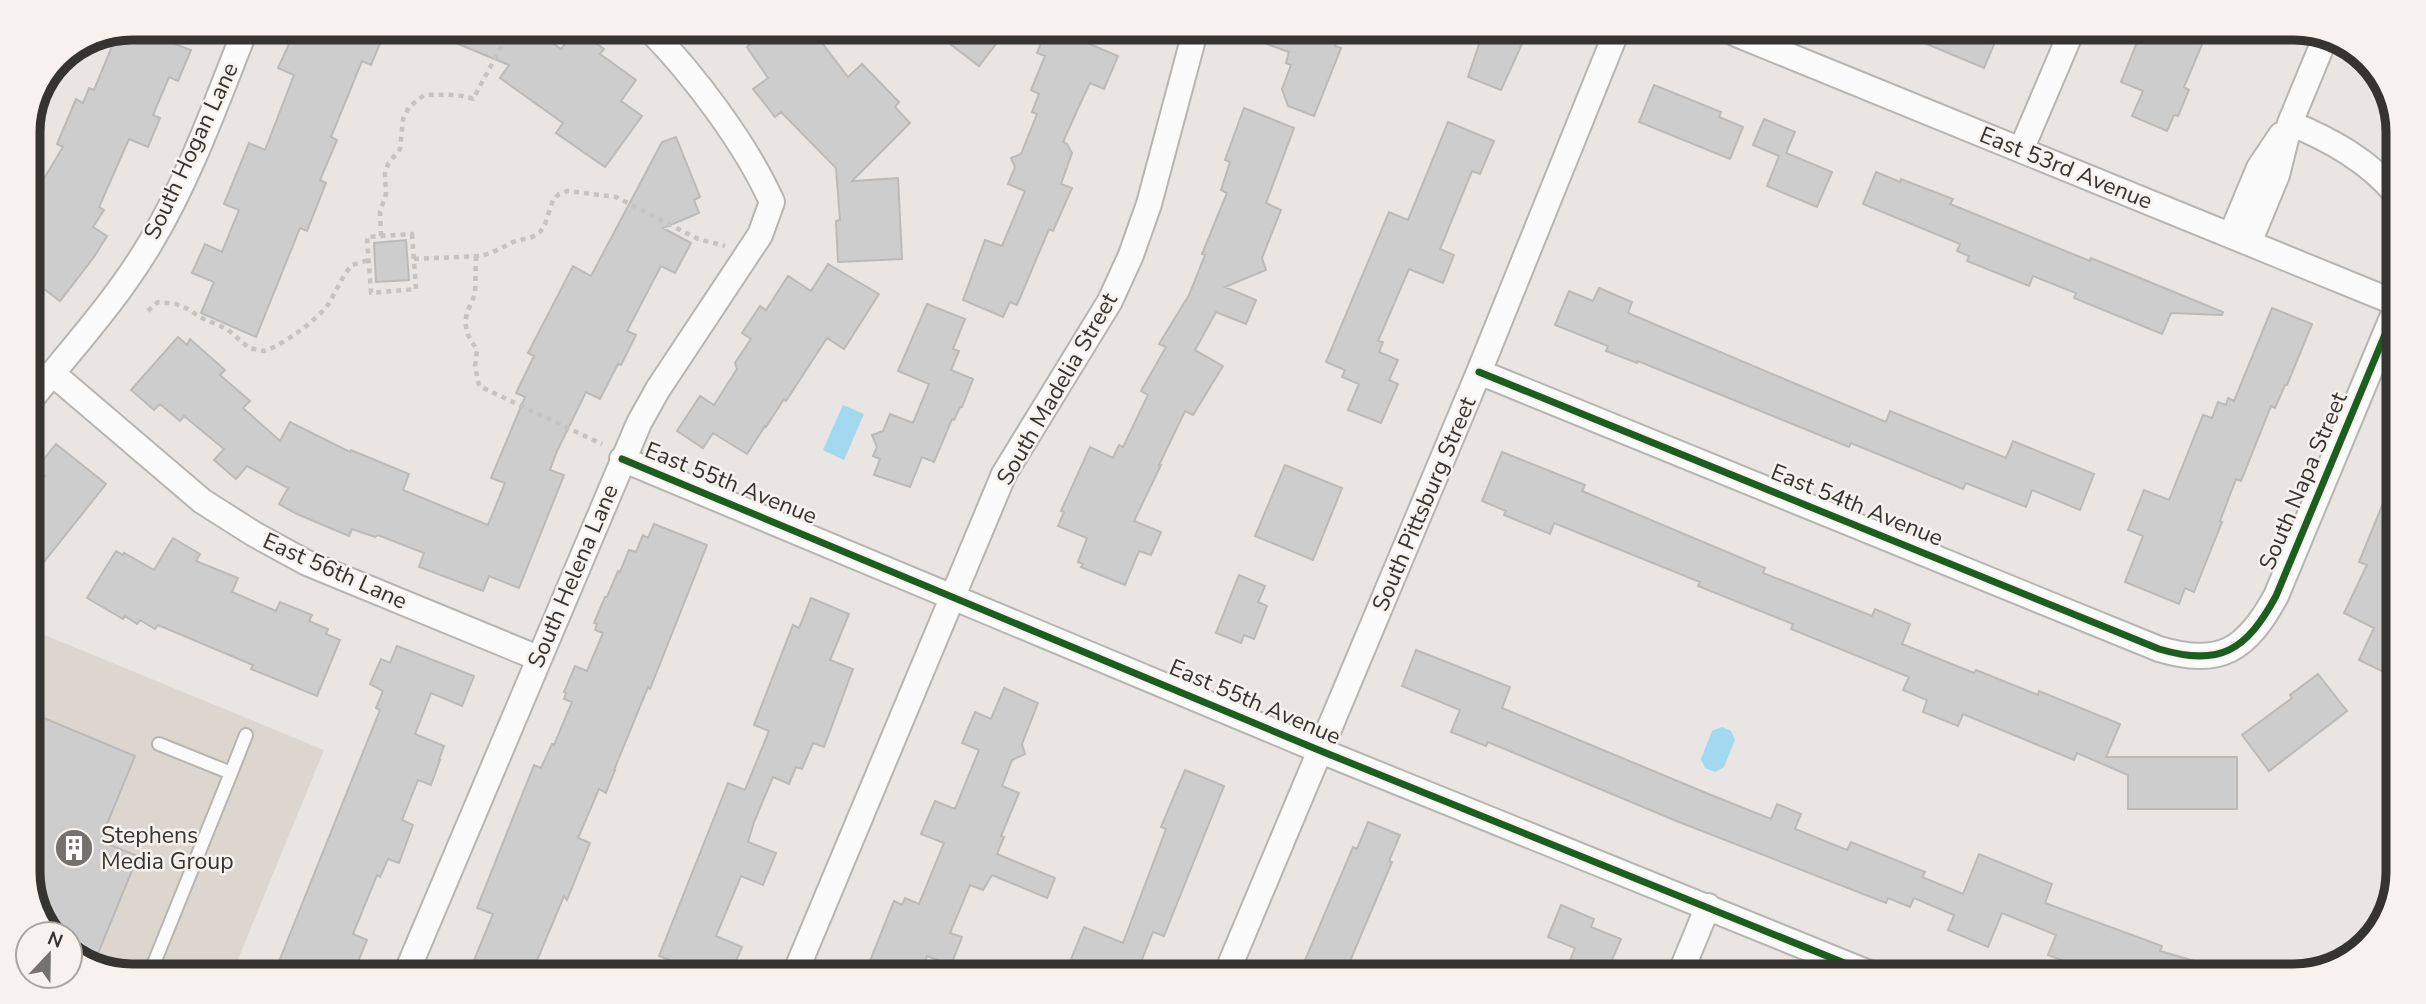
<svg xmlns="http://www.w3.org/2000/svg" width="2426" height="1004" font-family="'Nunito Sans',sans-serif">
  <style>
    .built { fill: #dcd6cf }
    .water { fill: #a3d8f1 }
    .building { fill: #cecdcd; stroke: #bbbab9; stroke-width: 2 }
    .lines { fill: none; stroke-linecap: round; stroke-linejoin: round }
    .lane-casing { stroke: #b7b5b2; stroke-width: 16 }
    .street-casing { stroke: #b7b5b2; stroke-width: 28 }
    .path { stroke: #c5c4c4; stroke-width: 4.5; stroke-dasharray: 5 5; stroke-linecap: butt }
    .lane { stroke: #fcfbfb; stroke-width: 12 }
    .street { stroke: #fcfbfb; stroke-width: 24 }
    .cycleway-casing { stroke: #f7f2ed; stroke-width: 11 }
    .cycleway { stroke: #1b5e20; stroke-width: 7 }
    .labels { text-anchor: middle; dominant-baseline: central; stroke-width: 5; stroke-linejoin: round; paint-order: stroke }
    .street-label { font-size: 23px; fill: #353431; stroke: #f7f2ed }
    .poi-label { font-size: 23px; fill: #353431; stroke: #f7f2ed; text-anchor: start }
    .rim { fill: none; stroke: #353431; stroke-width: 9 }
  </style>
  <rect width="100%" height="100%" fill="#e8e5e2"/>
  <path class="built" d="M30 629 324 750 234 969 93 968 70 951V934L28 879V632Z"/>
  <path class="water" d="M843 405 864 414 844 460 823 450Z
    M1722 727 1731 731 1735 740 1724 767 1715 772 1705 768 1701 759 1712 731Z"/>
  <path class="building" d="M133 28H178L172 43 191 50 178 81 169 77 153 115 160 118 148 147 129 139 99 207 104 210 93 227 107 236 94 257 60 301 44 289 28 309V205L63 147 57 144 76 99 83 103 89 88 94 90 117 34Z
    M296 29H386L371 65 362 61 331 137 337 140 320 180 326 183 307 231 300 228 256 337 201 313 214 282 192 273 205 244 222 252 239 210 224 204 249 143 265 150 294 75 278 68Z
    M422 29H533L561 49 575 30H577L604 49 600 54 636 80 621 101 642 116 605 167 556 133 563 123 500 78 509 65Z
    M736 30H803L813 43 819 39 848 77 862 64 899 102 895 107 910 123 852 181 898 178 902 259 838 262 836 221 840 220 836 168 781 112 775 117 753 89 768 78 747 47 750 44Z
    M933 31H1006L979 66Z
    M1046 31H1059L1118 56 1104 89 1090 83 1080 104 1063 142 1067 144 1072 153 1061 184 1072 188 1053 231 1049 229 1017 305 1010 302 1003 317 963 300 985 240 1002 246 1025 191 1008 184 1015 167 1011 158 1021 154 1037 114 1032 112 1039 94 1031 90 1045 56 1037 53Z
    M1242 32H1340L1335 46 1341 48 1314 116 1288 106 1282 89 1291 65 1286 63 1289 52 1242 35Z
    M1483 33H1527L1501 90 1468 77Z
    M1903 34H1960L1998 35 1984 68Z
    M2140 35H2206L2184 87 2189 90 2178 116 2174 115 2167 131 2132 116 2143 91 2121 82Z
    M1654 85 1721 112 1719 117 1743 127 1730 159 1639 122Z
    M1244 108 1294 128 1266 203 1281 210 1262 258 1266 270 1225 287 1256 300 1246 324 1216 312 1195 350 1223 366 1193 415 1185 411 1159 465H1161L1134 521 1161 532 1151 555 1139 551 1125 585 1081 567 1083 564 1078 562 1087 538 1058 526 1064 512 1061 511 1090 447 1113 458 1119 445 1123 447 1148 395 1141 391 1166 347 1159 344 1189 295 1205 255 1202 254 1227 193 1221 190 1230 162 1225 160Z
    M1764 119 1795 132 1786 153 1832 172 1817 207 1767 186 1779 156 1753 145Z
    M1448 122 1494 141 1480 174 1472 171 1440 249 1454 255 1443 283 1409 269 1378 341 1383 342 1379 352 1398 360 1389 380 1398 384 1381 423 1348 410 1359 384 1342 377 1345 370 1326 362 1389 212 1408 220Z
    M676 137 700 197 694 200 699 213 663 228 691 243 675 273 661 266 627 331 636 335 621 365 618 364 600 399 586 392 557 451 550 470 564 475 519 588 489 576 483 591 419 567 424 553 378 535 375 537 352 529 349 536 297 514 279 504 288 488 247 466 236 479 214 460 224 449 184 416 180 421 160 404 154 410 131 390 178 337 187 345 190 339 225 370 220 375 250 401 243 408 280 441 290 422 350 452 351 450 409 474 403 490 488 525 505 483 491 478 525 397 516 393 534 356 528 353 573 266 591 276 662 142Z
    M1876 172 1900 182 1901 179 1953 199 1950 204 2090 261 2091 258 2118 269 2223 312 2222 315 2171 313 2162 334 2074 298 2076 293 2033 276 2029 286 1967 261 1969 256 1957 251 1960 244 1863 204Z
    M406 240 409 280 376 282 374 243Z
    M828 264 879 294 844 349 827 338 786 401 784 399 766 427 765 426 747 454 713 433 703 448 677 431 700 396 714 405 737 369 735 363 751 339 742 333 760 306 766 310 788 276 811 291Z
    M1599 288 1632 302 1628 313 1886 422 1890 411 2006 458 2013 441 2094 474 2080 510 2032 490 2026 507 1966 483 1963 489 1851 443 1849 447 1638 361 1637 363 1606 351 1608 346 1555 325 1569 291 1593 301Z
    M927 304 965 319 953 349 959 351 951 370 973 379 962 407H960L954 420 952 419 934 462 922 457 910 487 874 475 880 459 873 456 877 447 872 435 883 431 890 414 913 423 929 384 898 371Z
    M2272 308 2312 324 2287 385H2285L2275 408 2271 406 2241 481 2236 479 2220 521 2222 522 2194 592 2185 588 2179 604 2125 582 2143 536 2128 530 2144 490 2169 500 2203 415 2212 418 2218 402 2226 405 2228 398 2234 401Z
    M56 444 106 484 28 582V497L45 476 36 469Z
    M1502 452 1585 485 1582 491 1765 568 1763 573 1872 616 1875 609 1910 624 1902 644 1974 673 1976 670 2038 695 2039 691 2120 724 2106 757H2237V809H2128V775L2077 753 2074 760 1963 714 1958 726 1923 712 1927 700 1903 690 1909 677 1791 629 1793 624 1698 586 1700 582 1554 523 1550 534 1504 515 1506 511 1482 501Z
    M1285 465 1342 488 1313 560 1255 536Z
    M2393 479H2394L2392 676 2359 660 2374 628 2344 613 2367 565 2359 562Z
    M654 524 707 545 650 689 648 687 614 770H615L607 790 606 793 599 789 578 838 590 843 567 900 564 896 533 970H470L493 914 477 908 534 765 541 768 552 744 554 745 572 702 564 699 566 693 564 692 575 666 587 671 603 633 595 630 597 624 594 623 605 597H607L618 571 620 572 629 550 636 552 643 535 648 538Z
    M173 538 200 554 196 561 238 578 232 592 276 611 280 602 312 615 309 621 328 629 326 634 340 640 317 696 251 669 253 665 158 625 155 629 140 620 137 624 125 616 123 619 87 598 116 551 123 555 124 553 154 570Z
    M1239 575 1265 586 1258 602 1267 606 1254 639 1244 635 1241 643 1216 633Z
    M811 598 849 614 830 660 853 669 824 747 813 743 802 769 796 767 789 784 773 777 754 822 748 842 776 853 763 885 741 876 716 936 742 947 732 970H695L659 956 728 783 745 790 769 731 754 725 793 625 799 628Z
    M397 646 474 676 462 706 431 693 415 734 444 746 439 760H440L431 785 418 780 402 820 413 825 399 863 388 859 380 877 377 875 353 934 367 940 355 969H276L380 710 376 708 383 691 370 684 381 659 390 663Z
    M1416 650 1510 687 1502 708 1711 795 1771 819 1777 804 1801 814 1795 829 1847 850 1851 842 1925 872 1922 877 1963 894 1979 854 2052 884 2045 903 2162 946 2160 951 2222 969 2221 976 2117 975 2094 967 2092 972 2048 955 2056 935 2002 913 1988 947 1948 930 1954 915 1914 898 1910 907 1888 898 1886 903 1674 820 1488 742 1486 746 1451 732 1460 710 1402 686Z
    M2318 674 2347 711 2269 771 2242 735 2292 698 2290 695Z
    M1004 688 1038 703 1022 744 1025 754 1012 760 1002 786 1019 793 1001 836 1004 837 997 854 1055 878 1047 898 992 875 983 890 970 885 950 933 962 937 951 965 927 956 921 971H866L894 901 902 905 905 898 919 904 944 843 921 834 935 801 955 809 979 750 962 743 975 712 991 719Z
    M39 716 135 756 100 841 138 856 92 968 70 951V934H49L28 879V742Z
    M1185 770 1224 786 1164 936 1153 932 1137 972H1066L1084 927 1123 943 1166 829 1161 827Z
    M1368 822 1400 835 1389 861 1392 862 1345 973 1300 972 1353 847 1357 849Z
    M1561 905 1594 919 1591 927 1621 939 1606 974 1565 973 1575 948 1548 937Z"/>
  <g class="lines">
    <g class="lane-casing">
      <path id="lane" d="M231 773 246 735
        M152 968 231 773 159 744"/>
    </g>
    <g class="street-casing">
      <path id="street" d="M1736 34 2396 303
        M2290 123C2331 140 2369 161 2397 195
        M2021 150 2070 35
        M2231 235 2259 168 2281 135
        M2249 243 2277 175 2290 123 2326 36
        M1479 372 2159 649C2220 667 2246 651 2276 596L2396 308
        M52 373 202 501 254 534 307 563 538 658
        M28 403C70 351 117 300 151 242 191 175 217 100 246 28
        M622 459 1321 751 1874 975
        M408 969 639 423 658 389 760 235 772 202C746 144 694 75 650 30
        M796 971 1004 474 1110 301 1131 255 1149 204 1195 32
        M1227 972 1479 372 1616 33
        M1680 974 1708 906"/>
    </g>
    <path class="path" d="M412 234 416 289 371 293 367 237Z
      M381 236 380 212 386 194 385 174 388 164 400 149 403 119 409 107 424 95C441 95 457 93 473 99L508 34 515 29
      M476 256 475 294 467 313 465 322 468 335 477 350 475 366 479 386 602 444
      M414 259 480 256 491 253 513 242 532 237 540 232 545 224 553 200 559 194 568 191 616 197 698 239 725 246
      M148 311 158 302 176 304 188 309 200 317 227 329 249 348 264 351C282 346 320 318 329 303 337 290 342 276 352 265L369 260"/>
    <use href="#lane" class="lane"/>
    <use href="#street" class="street"/>
    <g class="cycleway-casing">
      <path id="cycleway" d="M1479 372 2159 649C2220 667 2246 651 2276 596L2396 308
        M622 459 1321 751 1874 975"/>
    </g>
    <use href="#cycleway" class="cycleway"/>
  </g>
  <defs>
    <g id="building-disc" transform="scale(2.0125)"><circle r="9.5" fill="#74726f" stroke="#f7f2ed"/><path d="M-4-6H4V6H1V3H-1V6H-4ZM-2.5-4.3h1.7v1.8h-1.7ZM.8-4.3h1.7v1.8H.8ZM-2.5-1h1.7V.8h-1.7ZM.8-1h1.7V.8H.8Z" fill="#fff"/></g>
  </defs>
  <g fill-rule="evenodd">
    <use href="#building-disc" x="74" y="848"/>
  </g>
  <g class="labels">
    <g class="street-label">
      <text transform="translate(191 151) rotate(-65)">South Hogan Lane</text>
      <text transform="translate(2066 168) rotate(22)">East 53rd Avenue</text>
      <text transform="translate(1057 389) rotate(-60)">South Madelia Street</text>
      <text transform="translate(2303 481) rotate(-67)">South Napa Street</text>
      <text transform="translate(731 483) rotate(22)">East 55th Avenue</text>
      <text transform="translate(1424 504) rotate(-67)">South Pittsburg Street</text>
      <text transform="translate(1857 505) rotate(22)">East 54th Avenue</text>
      <text transform="translate(335 571) rotate(24)">East 56th Lane</text>
      <text transform="translate(573 576) rotate(-67)">South Helena Lane</text>
      <text transform="translate(1255 702) rotate(23)">East 55th Avenue</text>
    </g>
    <g class="poi-label">
      <text x="101" y="835">Stephens<tspan x="101" dy="26">Media Group</tspan></text>
    </g>
  </g>
  <path d="M0 0H2426V1004H0ZM132 40H2294A92 92 0 0 1 2386 132V872A92 92 0 0 1 2294 964H132A92 92 0 0 1 40 872V132A92 92 0 0 1 132 40Z" fill="#f7f2ed" fill-rule="evenodd"/>
  <path class="rim" d="M132 40H2294A92 92 0 0 1 2386 132V872A92 92 0 0 1 2294 964H132A92 92 0 0 1 40 872V132A92 92 0 0 1 132 40Z"/>
  <g transform="translate(49 955) rotate(22)"><circle r="33" fill="#f7f2ed" stroke="#a9a6a2" stroke-width="2"/>
  <path d="M0-5L12 26L0 18L-12 26Z" fill="#74726f"/>
  <text y="-10" font-size="19" font-weight="bold" text-anchor="middle" fill="#353431">N</text>
  </g>
</svg>
